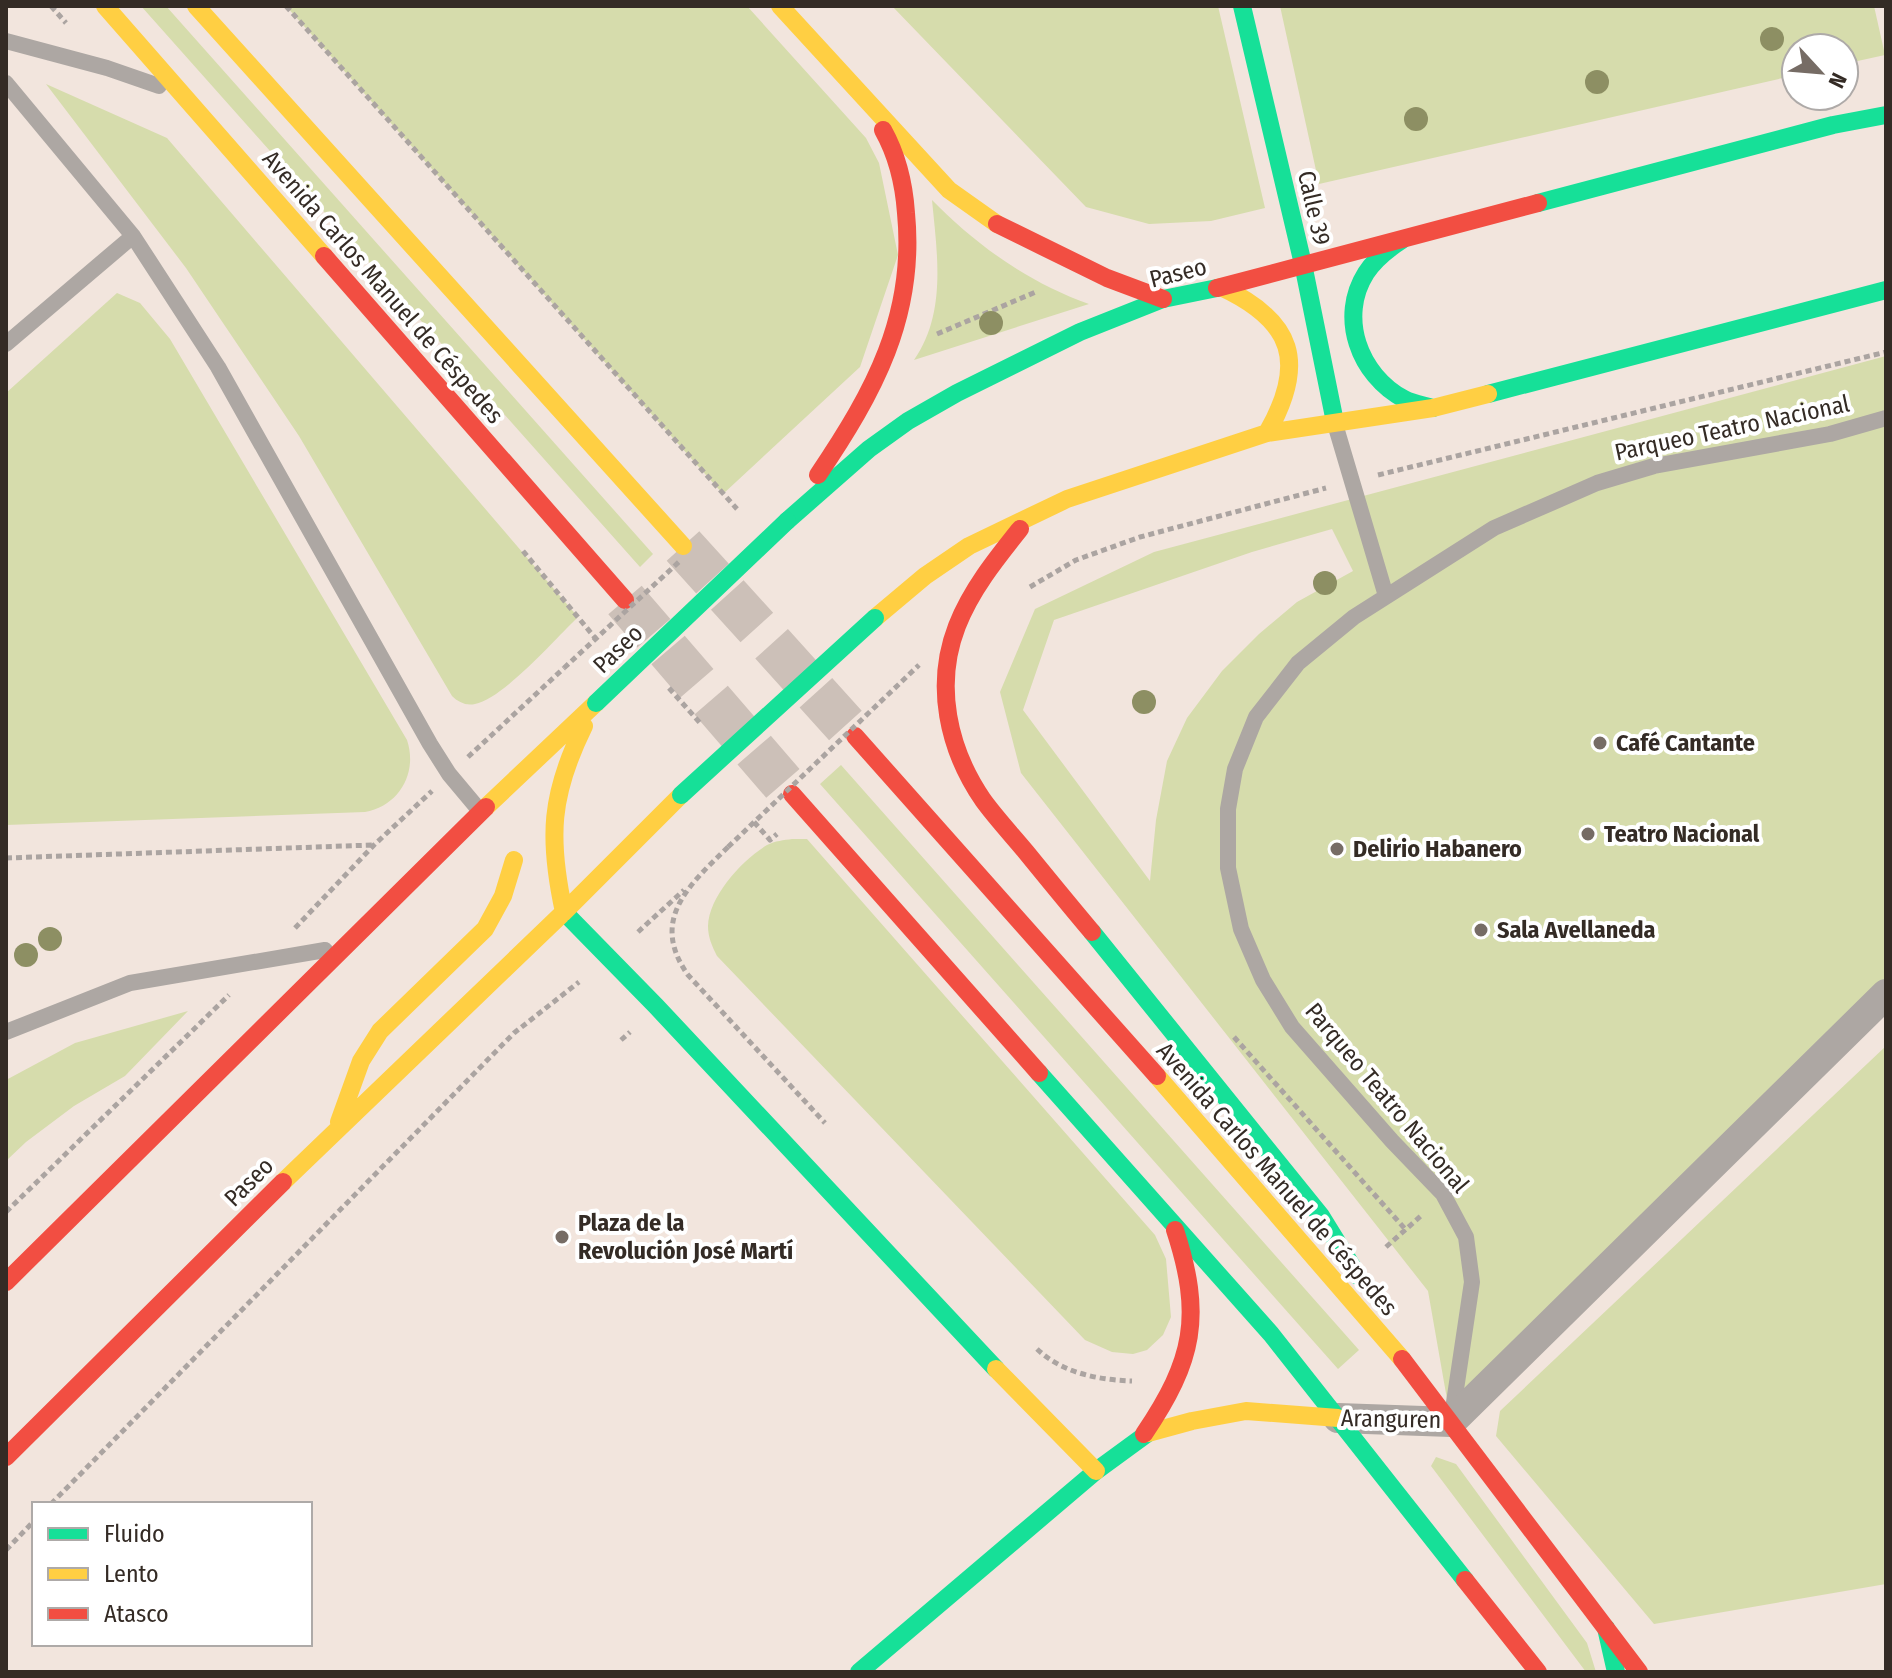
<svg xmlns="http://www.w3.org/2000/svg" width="1892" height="1678" font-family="'Fira Sans Condensed',sans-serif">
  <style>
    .green { fill: #d6dcac; fill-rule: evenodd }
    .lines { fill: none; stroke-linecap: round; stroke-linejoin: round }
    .primary-tunnel { stroke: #ccc0b8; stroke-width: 44; stroke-dasharray: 44 22; stroke-linecap: butt }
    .highway-tunnel { stroke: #ccc0b8; stroke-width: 44; stroke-dasharray: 44 22; stroke-linecap: butt }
    .path { stroke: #aba4a1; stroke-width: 5; stroke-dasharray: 6 4; stroke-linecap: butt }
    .lane { stroke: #ada7a3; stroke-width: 16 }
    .street { stroke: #ada7a3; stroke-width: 30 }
    .fast { stroke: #16e098; stroke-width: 18 }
    .slow { stroke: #ffcf43; stroke-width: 18 }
    .jam { stroke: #f24e42; stroke-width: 18 }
    .path-bridge { stroke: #aba4a1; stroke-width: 5; stroke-dasharray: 6 4; stroke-linecap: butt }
    .fast-bridge { stroke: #16e098; stroke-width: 18 }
    .tree { fill: #8d8f63 }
    .poi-dot { fill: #766c65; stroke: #fff; stroke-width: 3 }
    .labels { text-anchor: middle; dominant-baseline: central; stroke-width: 8; stroke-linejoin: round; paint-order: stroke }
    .street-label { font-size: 24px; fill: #342b25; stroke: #fff }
    .poi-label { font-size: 24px; font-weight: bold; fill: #342b25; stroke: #fff; text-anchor: start }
  </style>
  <rect width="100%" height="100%" fill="#f2e5dd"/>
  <path class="green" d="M141 6H166L653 554 640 567Z
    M286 6H747L866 138 879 163 898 255 860 367 723 494Z
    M892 6H1218L1265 208 1211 221 1149 224 1086 207Z
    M1280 6H1874L1885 55 1844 64V48H1796V75L1319 184Z
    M46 84 167 138 578 617C556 638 503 699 475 704 466 706 458 702 452 696L299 436 186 268Z
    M932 200C976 245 1029 283 1089 304L914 360C947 313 937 253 932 200Z
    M117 293 140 303 170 339 407 740C418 773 399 806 365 812L6 825V393Z
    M1886 356V994L1451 1422 1428 1291 1021 773 1000 692 1035 609 1154 552ZM1332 529 1353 571 1297 602 1259 634 1222 671 1187 718 1167 761 1156 820 1150 881 1023 710 1054 620 1252 552Z
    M841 765 1359 1350 1338 1369 820 784Z
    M792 839H807L1155 1235 1166 1259 1171 1317 1163 1335 1147 1350 1133 1354 1112 1352 1085 1340 717 956C712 946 708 937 708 926 709 896 742 860 767 845 775 841 784 840 792 839Z
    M188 1011 125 1076 74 1106 26 1142 6 1161V1080L75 1043Z
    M1886 1046V1584L1654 1624 1496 1436 1500 1411Z
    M1436 1457 1456 1464 1587 1643 1596 1672H1586L1431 1466Z"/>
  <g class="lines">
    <path class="primary-tunnel" d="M683 546 855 736"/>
    <path class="highway-tunnel" d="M625 600 792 794"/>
    <path class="path" d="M51 6 66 23
      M286 6 737 509
      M937 334 1038 291
      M1378 475 1886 352
      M523 551 596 639
      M1030 587 1076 560 1140 537 1326 488
      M669 688 700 723
      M468 757 564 668
      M754 822 770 840 777 834
      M728 847C689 885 649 920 688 975L825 1123
      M6 858 373 845
      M295 928 374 845 432 791
      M638 932 684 890
      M1234 1037 1406 1230
      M621 1040 630 1032
      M6 1212 229 995
      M1386 1247 1423 1214
      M1037 1349C1062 1373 1099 1380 1132 1381
      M51 1504 514 1033 579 982
      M6 1550 34 1521"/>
    <path class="lane" d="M6 41 107 68 159 86
      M6 83 133 236 218 367 430 744 449 774 480 811
      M6 344 133 236
      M1335 424 1386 596
      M6 1032 130 983 325 950
      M1452 1416 1472 1282 1466 1237 1443 1194 1392 1141 1292 1027 1263 980 1241 929 1228 868V809L1235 769 1256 717 1298 663 1354 617 1494 528 1597 483 1654 466 1830 434 1886 418"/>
    <path class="street" d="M1338 1418 1451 1422 1886 994"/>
    <path class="fast" d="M1242 6 1303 264 1335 422
      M1538 203 1833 125 1886 115
      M1402 240C1388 249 1375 259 1366 273 1338 317 1359 375 1404 399 1413 404 1423 405 1433 408
      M1488 394 1886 290
      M787 521 869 449 908 421 957 393 1080 332 1163 299 1217 288
      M564 912 656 1006 996 1369
      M1092 932 1321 1216 1358 1276
      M1039 1073 1271 1334 1465 1580
      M1606 1628 1616 1672
      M859 1672 1096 1471 1148 1433"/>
    <path class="slow" d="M105 6 324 256
      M196 6 683 546
      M780 6 949 190 997 224
      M1221 287C1294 321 1307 363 1267 433
      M875 618 925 576 969 546 1067 499 1267 433 1433 408 1488 394
      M486 807 596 703
      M564 912C548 838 550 795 584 726
      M1157 1076 1402 1359
      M339 1122 361 1061 380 1031 485 929 503 896 514 860
      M283 1182 564 912 681 795
      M996 1369 1096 1471
      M1148 1433 1192 1421 1246 1411 1338 1418"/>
    <path class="jam" d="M997 224 1107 278 1163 299
      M324 256 625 600
      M1217 288 1538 203
      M818 475C874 392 916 316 906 213 904 184 897 155 883 130
      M1020 529C996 559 971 590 957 626 934 685 948 749 983 800 996 818 1012 835 1026 852 1048 879 1070 906 1092 932
      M855 736 1157 1076
      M792 794 1039 1073
      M6 1282 486 807
      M1402 1359 1639 1672
      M1144 1434C1194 1360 1203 1316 1175 1230
      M6 1457 283 1182
      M1465 1580 1538 1672"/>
    <path class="path-bridge" d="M564 668 681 560
      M728 847 919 665"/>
    <path class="fast-bridge" d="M596 703 787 521
      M681 795 875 618"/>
  </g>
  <g class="tree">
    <circle cx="1772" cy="39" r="12"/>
    <circle cx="1597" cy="82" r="12"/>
    <circle cx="1416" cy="119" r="12"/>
    <circle cx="991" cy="323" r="12"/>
    <circle cx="1325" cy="583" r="12"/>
    <circle cx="1144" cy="702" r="12"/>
    <circle cx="50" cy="939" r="12"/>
    <circle cx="26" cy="955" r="12"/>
  </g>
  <g class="poi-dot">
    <circle cx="1600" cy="743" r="8"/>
    <circle cx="1588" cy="834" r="8"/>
    <circle cx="1337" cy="849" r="8"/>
    <circle cx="1481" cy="930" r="8"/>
    <circle cx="562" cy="1237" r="8"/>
  </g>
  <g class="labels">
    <g class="street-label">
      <text transform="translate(1314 208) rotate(77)">Calle 39</text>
      <text transform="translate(1178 273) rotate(-14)">Paseo</text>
      <text transform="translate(383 287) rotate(49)">Avenida Carlos Manuel de Céspedes</text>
      <text transform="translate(1732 428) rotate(-12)">Parqueo Teatro Nacional</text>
      <text transform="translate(618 649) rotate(-44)">Paseo</text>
      <text transform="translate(1387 1098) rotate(50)">Parqueo Teatro Nacional</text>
      <text transform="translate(1277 1179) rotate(49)">Avenida Carlos Manuel de Céspedes</text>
      <text transform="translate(249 1182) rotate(-45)">Paseo</text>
      <text transform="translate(1391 1419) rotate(1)">Aranguren</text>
    </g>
    <g class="poi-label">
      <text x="1616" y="743">Café Cantante</text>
      <text x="1604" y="834">Teatro Nacional</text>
      <text x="1353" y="849">Delirio Habanero</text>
      <text x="1497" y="930">Sala Avellaneda</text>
      <text x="578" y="1223">Plaza de la<tspan x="578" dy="28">Revolución José Martí</tspan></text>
    </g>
  </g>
  <rect width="1892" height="1678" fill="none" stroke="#342b25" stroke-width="16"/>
  <rect x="32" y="1502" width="280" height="144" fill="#ffffff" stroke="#aeaaa8" stroke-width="2"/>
  <rect x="48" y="1528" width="40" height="12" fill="#16e098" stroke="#aeaaa8" stroke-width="2"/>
  <text x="104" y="1542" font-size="24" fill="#342b25">Fluido</text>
  <rect x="48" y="1568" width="40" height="12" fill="#ffcf43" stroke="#aeaaa8" stroke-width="2"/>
  <text x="104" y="1582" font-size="24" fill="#342b25">Lento</text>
  <rect x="48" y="1608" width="40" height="12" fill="#f24e42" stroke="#aeaaa8" stroke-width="2"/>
  <text x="104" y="1622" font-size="24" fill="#342b25">Atasco</text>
  <g transform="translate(1820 72) rotate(116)"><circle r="38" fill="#ffffff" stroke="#aeaaa8" stroke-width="2"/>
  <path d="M0-6L14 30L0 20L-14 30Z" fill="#766c65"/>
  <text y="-12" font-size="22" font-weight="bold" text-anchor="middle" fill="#342b25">N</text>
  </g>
</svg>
